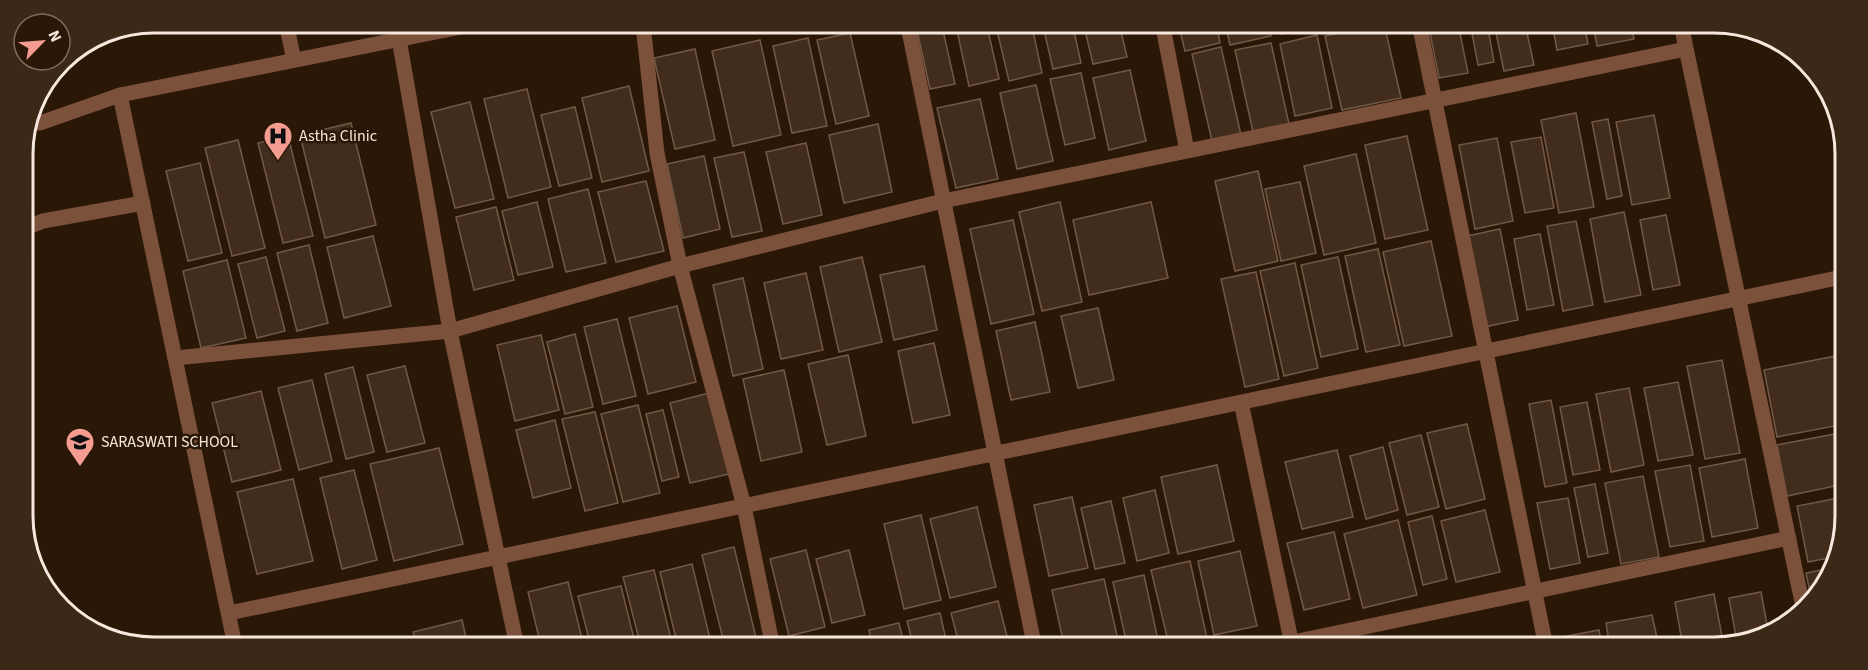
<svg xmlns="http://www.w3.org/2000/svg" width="1868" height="670" font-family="'Source Sans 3',sans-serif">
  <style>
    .building { fill: #422c1b; stroke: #725947; stroke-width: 1.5 }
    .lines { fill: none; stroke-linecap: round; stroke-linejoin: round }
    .minor { stroke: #7c513c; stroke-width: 15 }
    .tertiary { stroke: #7c513c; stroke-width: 15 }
    .labels { text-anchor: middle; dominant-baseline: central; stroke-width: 5; stroke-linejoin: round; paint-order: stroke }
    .poi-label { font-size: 16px; fill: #f7e8de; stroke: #2b1706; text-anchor: start }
    .rim { fill: none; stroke: #f7e8de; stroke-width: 3 }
  </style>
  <rect width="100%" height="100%" fill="#2b1706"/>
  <path class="building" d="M154 22 165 24 132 30 131 27Z
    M179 23H210V24L180 29Z
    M225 23H266V24L227 31Z
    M303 23H338V25L305 32Z
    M916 26H942L955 84 930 89Z
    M956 26H987L999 79 969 86Z
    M996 26H1032L1042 73 1009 81Z
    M1043 26H1073L1081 63 1053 69Z
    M1084 26 1120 27 1127 57 1093 64Z
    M1179 27H1217L1220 43 1185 51Z
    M1226 27H1270L1271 36 1230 45Z
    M1279 27H1308L1280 34Z
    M1361 28H1385L1401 98 1342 110 1325 36Z
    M1429 28H1459L1468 73 1439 78Z
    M1471 28H1488L1494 62 1478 65Z
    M1495 28H1526L1534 65 1504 71Z
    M1553 28 1585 29 1588 44 1557 50Z
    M1594 29H1632L1634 39 1597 46Z
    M850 33 869 116 836 124 817 40Z
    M1317 35 1332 108 1295 116 1280 44Z
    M808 38 827 126 792 133 773 46Z
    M760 40 781 135 733 146 712 51Z
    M1271 43 1289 124 1253 132 1235 50Z
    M1221 47 1241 135 1212 141 1192 54Z
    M695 49 715 140 675 149 654 58Z
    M1130 70 1146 141 1109 150 1093 78Z
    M1081 73 1095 138 1065 145 1050 79Z
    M1036 85 1053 161 1017 169 1000 93Z
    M629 86 649 171 602 182 582 98Z
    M527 89 551 187 508 198 484 99Z
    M980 99 998 179 956 188 937 108Z
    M470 102 494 199 455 208 431 112Z
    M575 107 592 178 559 186 541 115Z
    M1576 113 1594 207 1559 213 1541 120Z
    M1654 115 1670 198 1632 205 1616 122Z
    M1608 119 1622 196 1607 199 1592 122Z
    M351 123 376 225 325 238 300 135Z
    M878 124 892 192 844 203 829 135Z
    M288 136 313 236 283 243 258 143Z
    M1407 136 1428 230 1385 239 1365 145Z
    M1541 137 1554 208 1525 213 1511 142Z
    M1497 138 1513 221 1475 229 1459 145Z
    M238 140 265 248 232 256 205 148Z
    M806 143 822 215 783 224 766 152Z
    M744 152 762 231 732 237 714 158Z
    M1356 154 1376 243 1324 255 1304 166Z
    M704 156 720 229 683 238 667 164Z
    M200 163 222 253 188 261 166 171Z
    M1258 171 1278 261 1235 271 1215 181Z
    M646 181 664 251 616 262 598 192Z
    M1300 182 1316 253 1281 261 1265 189Z
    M588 189 606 263 566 272 548 199Z
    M537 202 553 267 518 275 502 211Z
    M1060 202 1082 302 1042 311 1019 212Z
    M1151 202 1168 278 1089 295 1073 220Z
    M496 207 514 280 474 290 456 217Z
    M1624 212 1641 295 1605 302 1590 219Z
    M1666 215 1680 285 1653 290 1640 220Z
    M1013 220 1034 314 991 324 970 229Z
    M1576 221 1593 305 1563 311 1547 226Z
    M1500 229 1518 320 1484 327 1467 236Z
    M1540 234 1554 305 1527 310 1514 239Z
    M373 236 391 306 344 318 327 247Z
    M1431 241 1452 336 1404 346 1383 252Z
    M309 245 328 323 297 331 277 253Z
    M1378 249 1400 345 1366 352 1345 256Z
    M266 257 285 331 257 338 238 264Z
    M862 257 882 342 839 352 820 267Z
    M1338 257 1358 349 1321 357 1301 265Z
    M227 260 246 338 201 348 183 271Z
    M1295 263 1318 368 1284 376 1260 271Z
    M924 266 937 330 894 340 880 275Z
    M1256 272 1279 379 1245 387 1221 279Z
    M806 273 823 350 781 359 764 283Z
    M743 278 763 369 733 376 713 285Z
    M677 306 696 382 648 394 629 318Z
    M1098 308 1114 380 1078 388 1061 316Z
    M617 319 636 396 603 404 584 327Z
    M1035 322 1050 392 1011 400 996 331Z
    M575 334 593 407 565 414 547 342Z
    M541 335 559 410 515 421 497 345Z
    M934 343 950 415 913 423 898 351Z
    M848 355 866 436 827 445 808 364Z
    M1841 355 1840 425 1777 437 1764 370Z
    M1722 360 1740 453 1705 459 1687 366Z
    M405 366 425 443 387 452 367 375Z
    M353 367 374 452 346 459 325 374Z
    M784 370 802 452 761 461 743 379Z
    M312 380 332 461 299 470 278 388Z
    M1678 382 1693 455 1658 461 1644 388Z
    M1629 388 1644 465 1611 472 1596 394Z
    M261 391 281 470 232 482 212 403Z
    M709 393 729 474 690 483 670 403Z
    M1551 400 1567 483 1545 487 1529 404Z
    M1587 402 1600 470 1573 475 1560 407Z
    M638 405 660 493 623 502 601 414Z
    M663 410 679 477 662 481 646 414Z
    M595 412 618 503 585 511 562 419Z
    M555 420 571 488 533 498 516 430Z
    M1467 424 1485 499 1446 509 1427 433Z
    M1840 433V485L1787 496 1777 445Z
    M1421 435 1439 507 1407 515 1389 443Z
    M1383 447 1398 510 1366 519 1350 456Z
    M439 448 463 544 394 561 370 464Z
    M1337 450 1353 517 1302 529 1285 462Z
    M1745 459 1758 528 1712 537 1699 468Z
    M1217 465 1234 541 1178 554 1161 477Z
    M1690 465 1704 541 1670 547 1655 471Z
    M354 470 377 560 342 569 320 478Z
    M1643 476 1659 557 1621 564 1605 483Z
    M293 479 313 561 257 574 237 492Z
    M1595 484 1608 553 1588 557 1574 488Z
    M1155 490 1169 553 1137 561 1123 498Z
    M1072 497 1088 568 1049 576 1034 505Z
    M1568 498 1580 563 1550 569 1537 503Z
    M1839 498V556L1808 562 1797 506Z
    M1111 501 1125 563 1095 569 1081 508Z
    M977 507 996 587 950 598 930 519Z
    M1485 510 1500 572 1456 582 1441 521Z
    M921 515 941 600 904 609 884 524Z
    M1432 516 1447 579 1423 585 1408 522Z
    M1398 520 1417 595 1363 608 1344 534Z
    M1334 532 1350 599 1304 610 1287 543Z
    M734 547 756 638 724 643 702 555Z
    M806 550 825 627 789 636 770 559Z
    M849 550 865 615 832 623 816 559Z
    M1240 551 1257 626 1214 635 1198 561Z
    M1190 561 1208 643 1169 645 1151 570Z
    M692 564 711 643H677L660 572Z
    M1831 568 1811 597 1806 573Z
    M654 570 672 643H640L623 577Z
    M1144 575 1159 645H1127L1113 582Z
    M1104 579 1119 644 1064 645 1052 590Z
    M568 582 583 643 540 642 528 592Z
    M621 586 635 643H590L578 596Z
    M1761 592 1768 630 1737 642 1729 598Z
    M1714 594 1724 647H1683L1675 602Z
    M998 601 1009 644H959L951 613Z
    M940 613 947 644H913L907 621Z
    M1652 615 1659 647H1610L1606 623Z
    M462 620 467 642H416L413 632Z
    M899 623 904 644H872L869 630Z
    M1599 630 1602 647H1569L1567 636Z"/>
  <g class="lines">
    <path class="minor" d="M286 23 294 60
      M643 25 657 153 680 266 744 506 772 643
      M908 26 1034 644
      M1163 27 1187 151
      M1420 28 1546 647
      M1682 29 1803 607
      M399 39 450 331 516 642
      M120 95 476 24
      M23 229 43 221 143 203
      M175 358 450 331 680 266 943 201 1686 49
      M1241 402 1292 645
      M229 613 1842 277
      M1279 645 1789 538"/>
    <path class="tertiary" d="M30 119 40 123 120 95 234 641"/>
  </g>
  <defs>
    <g id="hospital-pin" transform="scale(1.5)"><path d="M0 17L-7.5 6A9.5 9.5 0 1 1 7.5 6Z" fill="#f59c91" stroke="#2b1706"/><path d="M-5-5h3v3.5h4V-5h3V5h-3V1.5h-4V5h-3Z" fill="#111"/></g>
    <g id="school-pin" transform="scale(1.5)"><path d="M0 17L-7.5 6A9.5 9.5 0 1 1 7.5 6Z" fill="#f59c91" stroke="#2b1706"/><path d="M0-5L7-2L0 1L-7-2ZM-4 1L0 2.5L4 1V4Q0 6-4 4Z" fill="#111"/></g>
  </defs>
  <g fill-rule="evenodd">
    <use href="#hospital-pin" x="278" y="136"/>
    <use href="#school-pin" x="80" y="442"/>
  </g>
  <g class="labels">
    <g class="poi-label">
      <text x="299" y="136">Astha Clinic</text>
      <text x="101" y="442">SARASWATI SCHOOL</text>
    </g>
  </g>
  <path d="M0 0H1868V670H0ZM154 33H1714A121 121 0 0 1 1835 154V516A121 121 0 0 1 1714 637H154A121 121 0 0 1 33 516V154A121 121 0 0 1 154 33Z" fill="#3b2817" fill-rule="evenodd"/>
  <path class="rim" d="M154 33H1714A121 121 0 0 1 1835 154V516A121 121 0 0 1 1714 637H154A121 121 0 0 1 33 516V154A121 121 0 0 1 154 33Z"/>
  <g transform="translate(42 42) rotate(65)"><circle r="28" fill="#2b1706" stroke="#7d6b5c" stroke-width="1.5"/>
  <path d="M0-4.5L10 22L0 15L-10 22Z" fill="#f59c91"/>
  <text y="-9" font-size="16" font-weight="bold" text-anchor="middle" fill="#f7e8de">N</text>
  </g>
</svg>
